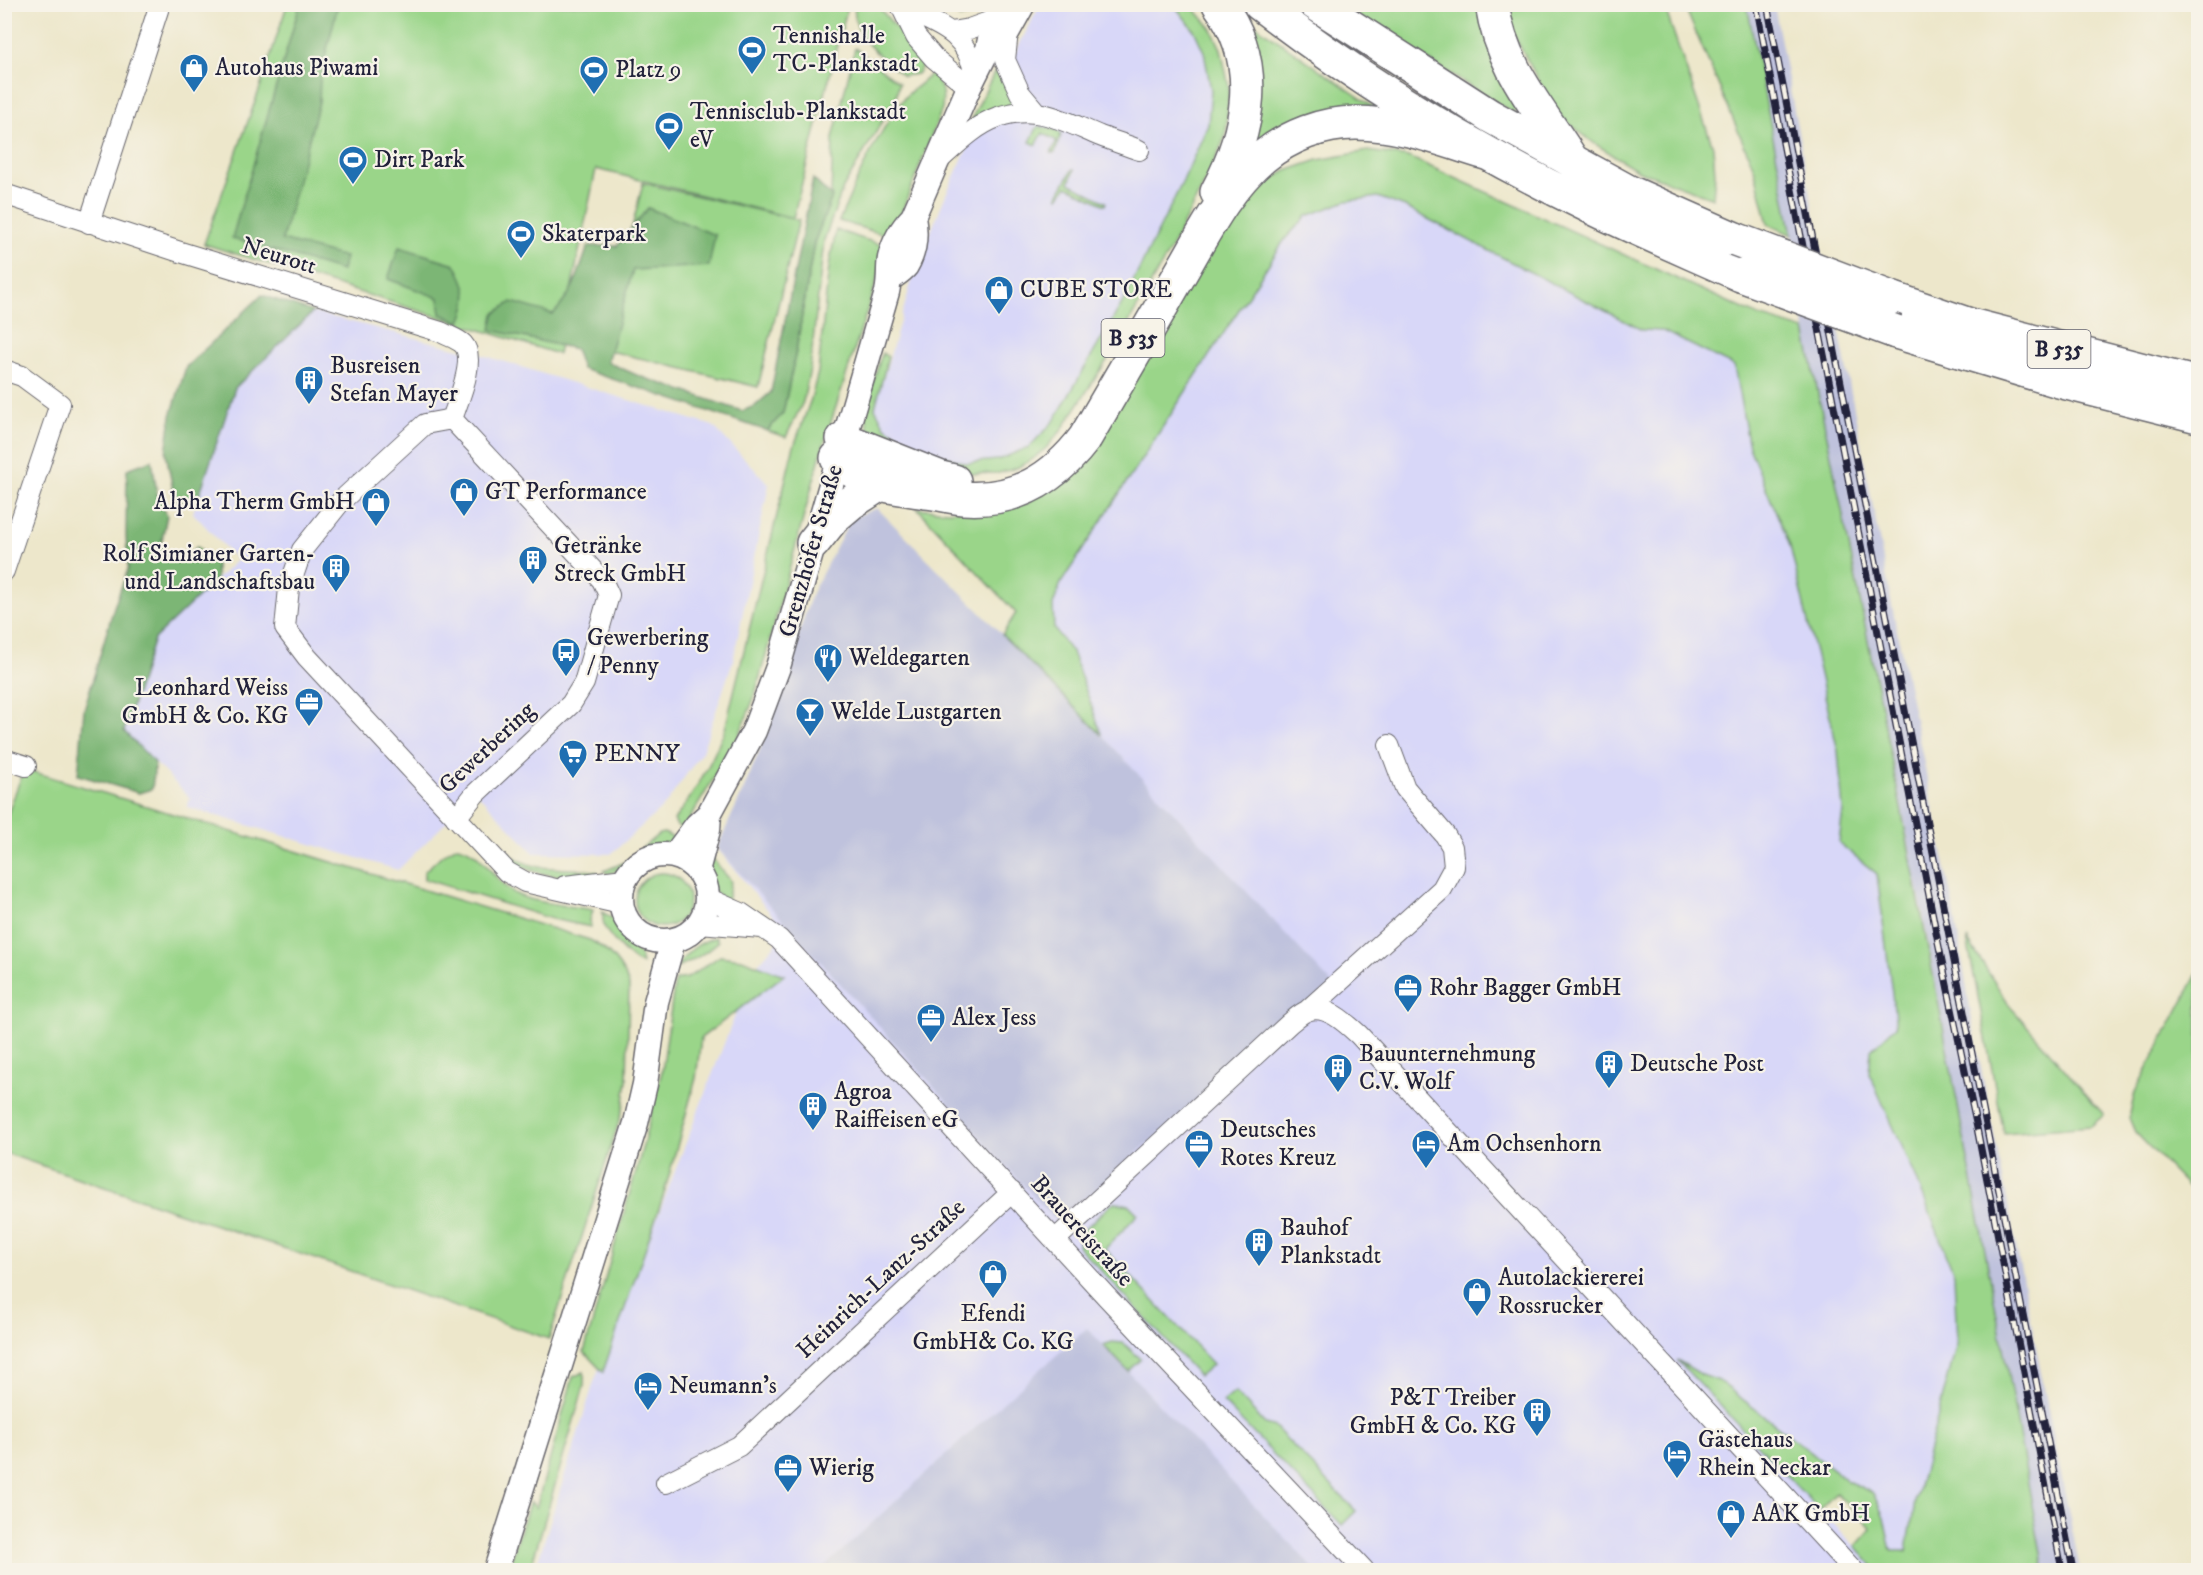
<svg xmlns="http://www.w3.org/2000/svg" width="2203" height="1575" font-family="'IM FELL DW Pica',serif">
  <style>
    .built { fill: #d8d7f8 }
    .industrial { fill: #bfc2dd }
    .green { fill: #9ad589; stroke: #5e7c62; stroke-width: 1.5 }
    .forest { fill: #7bb675; stroke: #4e6c58; stroke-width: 1.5 }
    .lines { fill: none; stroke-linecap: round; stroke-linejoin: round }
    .minor-casing { stroke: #69676d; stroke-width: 22 }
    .tertiary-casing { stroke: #69676d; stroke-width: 27 }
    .trunk-casing { stroke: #69676d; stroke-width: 36 }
    .minor { stroke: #fff; stroke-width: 20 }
    .tertiary { stroke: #fff; stroke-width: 24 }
    .trunk { stroke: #fff; stroke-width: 33 }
    .rail-casing { stroke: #22223b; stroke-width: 7 }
    .rail { stroke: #f7f3e8; stroke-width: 4.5; stroke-dasharray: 14; stroke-linecap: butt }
    .trunk-bridge-casing { stroke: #69676d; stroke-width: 36; stroke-linecap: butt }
    .trunk-bridge { stroke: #fff; stroke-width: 33 }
    .labels { text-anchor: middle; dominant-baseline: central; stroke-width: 4.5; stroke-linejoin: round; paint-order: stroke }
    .shield { fill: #f7f3e8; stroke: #62616f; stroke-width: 1.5 }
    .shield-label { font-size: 22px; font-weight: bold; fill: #22223b }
    .poi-label { font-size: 24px; fill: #22223b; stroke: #f7f3e8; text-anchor: start }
    .street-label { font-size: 24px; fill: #22223b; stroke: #f7f3e8 }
  </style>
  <rect width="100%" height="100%" fill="#f7f3e8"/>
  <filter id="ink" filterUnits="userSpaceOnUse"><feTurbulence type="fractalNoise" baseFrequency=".0167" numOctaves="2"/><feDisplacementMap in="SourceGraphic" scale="12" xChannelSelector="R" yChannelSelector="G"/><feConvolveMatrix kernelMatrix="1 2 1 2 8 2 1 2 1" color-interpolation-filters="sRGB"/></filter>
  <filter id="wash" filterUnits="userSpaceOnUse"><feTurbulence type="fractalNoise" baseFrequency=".008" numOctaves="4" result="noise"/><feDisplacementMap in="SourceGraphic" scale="24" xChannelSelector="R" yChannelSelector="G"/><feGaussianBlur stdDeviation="1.35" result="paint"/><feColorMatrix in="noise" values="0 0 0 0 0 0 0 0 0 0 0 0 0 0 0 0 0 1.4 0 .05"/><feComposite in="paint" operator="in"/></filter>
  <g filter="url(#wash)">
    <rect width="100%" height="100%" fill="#ede7cb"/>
    <path class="built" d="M1040 5H1174L1194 30 1204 52 1211 90 1208 125 1182 183 1124 300 1054 421 1029 447 998 460 965 463 923 449 885 427 875 408 914 273 947 192 982 116Z
      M1377 197 1405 207 1642 330 1663 331 1734 366 1749 447 1790 546 1838 751 1843 810 1839 843 1877 874 1896 1026 1871 1050 1915 1175 1954 1274 1957 1344 1915 1502 1907 1551H1891L1884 1517 1873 1493 1848 1481 1719 1381 1702 1375 1680 1362 1856 1547 1876 1570H535L594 1382 752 971 786 932 717 848 744 789 770 725 812 593 1305 956 1102 735 1072 652 1054 629 1053 605 1061 582 1285 238 1307 216 1346 201Z
      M313 312 482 355 713 426 769 484 733 661 702 752 665 805 611 854 534 853 476 792 398 870 187 807 190 798 124 731 154 639 237 560 193 513 235 388Z"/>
    <path class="industrial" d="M1747 5H1774L1815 221 1840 335 1891 601 1954 911 1975 1038 2080 1570H2044L1923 914 1853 560 1805 330 1792 235Z
      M877 508 1102 735 1332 984 1057 1222 717 848 744 789 770 725 812 593 851 518Z
      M1087 1328 1315 1570H821L997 1408Z"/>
    <path class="green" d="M287 5H848L793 218 596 169 558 354 204 244 261 85Z
      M855 5H877L923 60V65L917 74 903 76C882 57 850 37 855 5Z
      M964 5H991L976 14 959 18Z
      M1174 5H1191L1211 28 1221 49 1229 87 1226 135 1207 178 1170 250 1109 357 1061 431 1046 448 1033 459 1017 468 999 473 963 474 879 440 868 428 865 409 882 353 888 357 875 408 885 427 923 449 965 463 998 460 1029 447 1054 421 1124 300 1182 183 1208 125 1211 90 1204 52 1194 30Z
      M1339 5H1480L1519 107 1513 113Z
      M1509 5H1664L1713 147 1715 174 1713 198 1639 171 1595 144 1557 114 1512 32Z
      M1684 5H1747L1792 235 1768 224 1754 168Z
      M1238 13 1382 113 1245 162Z
      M855 48 899 83 896 98 843 188 824 240 810 369 803 402 786 437 767 431 783 413 796 351 814 243 831 197 833 138Z
      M998 68 1022 102 976 119 973 118 974 114 996 69Z
      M932 72C942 85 944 93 942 109L892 237 839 221C857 179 877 133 905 97 914 87 924 83 932 72Z
      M1038 126 1056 130 1061 134 1055 153H1051L1057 141 1043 133 1036 145 1030 142Z
      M1368 151 1409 157 1759 316 1805 330C1891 743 1968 1156 2044 1570H1876L1856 1547 1872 1529 1836 1493 1819 1510 1677 1360 1702 1375 1719 1381 1848 1481 1873 1493 1884 1517 1891 1551H1907L1915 1502 1957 1344 1954 1274 1915 1175 1869 1073 1871 1050 1896 1026 1877 874 1839 843 1843 810 1838 751 1790 546 1749 447 1734 366 1663 331 1642 330 1405 207 1378 197 1346 201 1307 216 1285 239 1061 583 1053 605 1054 629 1072 652 1102 735 1002 635 1016 613 917 508 948 511 1029 503 1223 228 1255 188 1286 171 1318 160Z
      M1072 170H1074L1069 183 1106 202 1105 205 1067 186 1059 197 1058 195Z
      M643 183 799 220 758 387 602 349Z
      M836 230 879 244 887 249 822 450 754 698 738 738 683 830 677 826 674 820C696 792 712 762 725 729L793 449 811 399 818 372 829 266Z
      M24 769 590 940C608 950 623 966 629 986L627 1080 623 1109 549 1339 5 1153 4 824Z
      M484 831C496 839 505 851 516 858 537 873 574 866 598 872L596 877C569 877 536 877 513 862 508 859 503 853 499 849 493 843 488 839 484 831Z
      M664 833 676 839C665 850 651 852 637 859 626 864 619 872 607 874L604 871 625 862 659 834Z
      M457 846C482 849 493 881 514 893 531 903 572 906 593 910L590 920 591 927 552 919 424 879V872L442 855Z
      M707 852 731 881 727 902C704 884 706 880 707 852Z
      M635 900a27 27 0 1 1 54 0a27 27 0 1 1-54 0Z
      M602 912 614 919 620 931 631 941 640 955 642 964C632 962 609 937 604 926 603 922 603 916 602 912Z
      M716 937 718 942C707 952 691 962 677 967 687 951 698 943 716 937Z
      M1967 939 2009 1005 2104 1115 2091 1126 2004 1133Z
      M720 956 742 959 784 975 701 1038 696 1078 663 1197 603 1372 584 1352 640 1157 662 1071 675 980 687 978Z
      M2198 972V1197L2135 1132 2129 1118 2135 1092Z
      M1114 1202 1129 1205 1138 1214 1105 1249 1213 1364 1199 1376 1078 1246 1080 1233Z
      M1112 1342 1123 1343 1141 1359 1128 1371 1103 1345Z
      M584 1372V1386L530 1570H508L530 1501 536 1508 573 1377Z
      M1235 1392 1265 1424 1275 1427 1356 1511 1342 1525 1223 1402Z"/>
    <path class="forest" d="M300 4 338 5 320 77 319 102 282 240 345 257 342 271 232 238Z
      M813 179 832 197 814 243 796 351 783 413 767 431 582 369 575 349 491 330 494 314 512 302 553 314C572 296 580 270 588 246H617L648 208 715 235 709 266 633 270 607 362 639 376 742 411 755 406 771 392Z
      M399 247 455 264C468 287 471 298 460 322L441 314 439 298 388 279Z
      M262 295 313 312 235 388 197 502 175 501 166 453 171 416 186 367Z
      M152 460 157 493 167 515 161 545 178 563 197 547 216 564V580L154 639 124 731 155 763 152 789 139 793 78 775 84 710 114 607 128 569 126 536 127 469Z"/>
  </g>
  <g filter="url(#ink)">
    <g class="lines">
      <g class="minor-casing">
        <path id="minor" d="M900 4 916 37 934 58 969 87
          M903 8C940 26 966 31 975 75
          M1008 31 1005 60 1020 93 1036 112
          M951 32 969 29 994 20
          M938 161C956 145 975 125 998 117 1035 103 1066 122 1100 136 1113 141 1126 145 1139 150
          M4 194 177 251 441 332C448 336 458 339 463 344 477 359 458 401 452 419
          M89 223 160 4
          M4 370 22 376 60 404 4 571
          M4 759 26 766
          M456 818 475 794 571 704 584 683 609 595 602 580 452 419 425 424 342 500 302 550 289 588 285 628 307 657 507 872 525 882 621 904
          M565 886 625 879
          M707 898 741 913 779 939 1106 1296 1364 1570
          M699 923 762 928
          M1308 1010 1442 889 1454 867 1452 847 1445 835 1405 788 1389 745
          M1056 1239 1290 1023C1295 1019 1301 1013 1307 1011 1325 1003 1346 1023 1359 1035L1853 1570
          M666 1483 739 1446 1012 1192"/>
      </g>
      <g class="tertiary-casing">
        <path id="tertiary" d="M988 49 1008 31 1023 4
          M890 279C895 275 902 271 906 266 915 251 916 233 913 217
          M621 898a43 43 0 1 1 86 0a43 43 0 1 1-86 0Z
          M674 856 697 825 709 814 754 731 778 667 887 292C890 280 888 269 890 258 894 241 901 229 913 217L969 87 988 49 994 20 1003 4
          M697 871 708 830 709 814
          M496 1570 636 1123 645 1084 656 1002 673 941"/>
      </g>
      <g class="trunk-casing">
        <path id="trunk" d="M1260 4C1360 81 1470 148 1583 203 1635 229 1688 251 1741 275
          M1316 4 1490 116 1629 192 1735 239
          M1492 4C1501 67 1539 108 1571 159
          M1217 192C1249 133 1263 63 1219 4
          M1891 298 1970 325 2198 384
          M1896 332 2059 381 2198 416
          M843 439 941 478 954 481
          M837 458C844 464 851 471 859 475 879 487 904 488 926 492 938 493 950 497 963 498 1016 502 1054 479 1085 438 1117 384 1148 330 1179 276 1203 235 1226 188 1263 157 1289 136 1322 123 1356 123 1401 123 1446 141 1489 154
          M813 543 833 518 852 502 880 484"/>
      </g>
      <use href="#minor" class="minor"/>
      <use href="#tertiary" class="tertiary"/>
      <use href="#trunk" class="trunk"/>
      <g class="rail-casing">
        <path id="rail" d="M1756 4 1938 942 1977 1128 2062 1570
          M1767 4 2073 1570"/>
      </g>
      <use href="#rail" class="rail"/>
      <g class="trunk-bridge-casing">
        <path id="trunk-bridge" d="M1735 239 1891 298
          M1741 275 1896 332"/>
      </g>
      <use href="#trunk-bridge" class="trunk-bridge"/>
    </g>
  </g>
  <defs>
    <g id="stadium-pin" transform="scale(1.5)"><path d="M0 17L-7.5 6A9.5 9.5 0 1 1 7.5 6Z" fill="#1f6fb2" stroke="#f7f3e8"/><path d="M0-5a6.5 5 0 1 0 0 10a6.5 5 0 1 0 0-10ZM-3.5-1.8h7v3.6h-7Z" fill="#fff"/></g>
    <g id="shop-pin" transform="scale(1.5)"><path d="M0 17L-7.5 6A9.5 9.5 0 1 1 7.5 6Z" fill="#1f6fb2" stroke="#f7f3e8"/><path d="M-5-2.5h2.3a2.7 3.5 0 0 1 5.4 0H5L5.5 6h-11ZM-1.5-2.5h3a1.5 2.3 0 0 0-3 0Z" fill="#fff"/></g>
    <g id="building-pin" transform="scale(1.5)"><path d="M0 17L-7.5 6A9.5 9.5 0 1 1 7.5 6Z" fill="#1f6fb2" stroke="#f7f3e8"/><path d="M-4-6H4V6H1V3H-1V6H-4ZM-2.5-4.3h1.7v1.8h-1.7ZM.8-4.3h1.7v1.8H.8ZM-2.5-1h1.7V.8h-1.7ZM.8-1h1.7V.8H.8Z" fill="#fff"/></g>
    <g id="bus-pin" transform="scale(1.5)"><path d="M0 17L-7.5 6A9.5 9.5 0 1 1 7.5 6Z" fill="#1f6fb2" stroke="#f7f3e8"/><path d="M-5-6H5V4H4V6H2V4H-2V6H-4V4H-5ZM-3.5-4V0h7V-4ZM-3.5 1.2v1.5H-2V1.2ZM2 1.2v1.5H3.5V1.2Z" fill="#fff"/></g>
    <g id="restaurant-pin" transform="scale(1.5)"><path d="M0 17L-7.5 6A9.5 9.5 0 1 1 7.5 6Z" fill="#1f6fb2" stroke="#f7f3e8"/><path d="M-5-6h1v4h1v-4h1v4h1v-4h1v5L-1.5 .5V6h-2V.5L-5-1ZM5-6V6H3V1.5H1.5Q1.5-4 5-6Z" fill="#fff"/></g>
    <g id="office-pin" transform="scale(1.5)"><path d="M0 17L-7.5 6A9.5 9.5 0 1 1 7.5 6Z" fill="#1f6fb2" stroke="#f7f3e8"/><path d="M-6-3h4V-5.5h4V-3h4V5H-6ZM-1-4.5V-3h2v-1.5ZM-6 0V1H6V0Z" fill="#fff"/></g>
    <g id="bar-pin" transform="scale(1.5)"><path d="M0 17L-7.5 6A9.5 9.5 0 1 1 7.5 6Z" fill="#1f6fb2" stroke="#f7f3e8"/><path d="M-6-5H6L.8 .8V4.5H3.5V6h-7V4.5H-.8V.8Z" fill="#fff"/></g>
    <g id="supermarket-pin" transform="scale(1.5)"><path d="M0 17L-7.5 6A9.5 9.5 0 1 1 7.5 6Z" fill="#1f6fb2" stroke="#f7f3e8"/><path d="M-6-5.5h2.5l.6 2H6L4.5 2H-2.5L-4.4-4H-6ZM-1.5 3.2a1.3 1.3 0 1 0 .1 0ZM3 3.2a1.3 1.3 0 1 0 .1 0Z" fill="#fff"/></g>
    <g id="hotel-pin" transform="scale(1.5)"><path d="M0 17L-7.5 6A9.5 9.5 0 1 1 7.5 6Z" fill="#1f6fb2" stroke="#f7f3e8"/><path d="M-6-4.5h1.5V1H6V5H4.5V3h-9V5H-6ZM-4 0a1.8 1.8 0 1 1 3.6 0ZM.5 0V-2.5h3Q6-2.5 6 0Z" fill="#fff"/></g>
  </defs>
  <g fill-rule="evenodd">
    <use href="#stadium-pin" x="752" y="50"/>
    <use href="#shop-pin" x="194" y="68"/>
    <use href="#stadium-pin" x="594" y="70"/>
    <use href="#stadium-pin" x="669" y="126"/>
    <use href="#stadium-pin" x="353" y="160"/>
    <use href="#stadium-pin" x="521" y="234"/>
    <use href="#shop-pin" x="999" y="290"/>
    <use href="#building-pin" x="309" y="380"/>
    <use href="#shop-pin" x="464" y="492"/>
    <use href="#shop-pin" x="376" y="502"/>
    <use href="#building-pin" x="533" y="560"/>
    <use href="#building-pin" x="336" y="568"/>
    <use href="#bus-pin" x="566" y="652"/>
    <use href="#restaurant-pin" x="828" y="658"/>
    <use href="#office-pin" x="309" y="702"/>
    <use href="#bar-pin" x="810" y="712"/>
    <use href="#supermarket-pin" x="573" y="754"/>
    <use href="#office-pin" x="1408" y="988"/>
    <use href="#office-pin" x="931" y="1018"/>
    <use href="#building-pin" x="1609" y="1064"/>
    <use href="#building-pin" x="1338" y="1068"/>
    <use href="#building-pin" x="813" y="1106"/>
    <use href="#office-pin" x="1199" y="1144"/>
    <use href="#hotel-pin" x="1426" y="1144"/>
    <use href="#building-pin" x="1259" y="1242"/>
    <use href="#shop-pin" x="993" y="1274"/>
    <use href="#shop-pin" x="1477" y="1292"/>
    <use href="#hotel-pin" x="648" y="1386"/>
    <use href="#building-pin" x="1537" y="1412"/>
    <use href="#hotel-pin" x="1677" y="1454"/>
    <use href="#office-pin" x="788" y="1468"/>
    <use href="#shop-pin" x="1731" y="1514"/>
  </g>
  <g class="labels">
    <g class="shield">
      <rect x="1101.5" y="319" width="63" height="38" rx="4.5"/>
      <rect x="2027.5" y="330" width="63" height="38" rx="4.5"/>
    </g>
    <g class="shield-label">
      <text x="1133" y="338">B 535</text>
      <text x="2059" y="349">B 535</text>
    </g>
    <g class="poi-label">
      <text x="773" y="36">Tennishalle<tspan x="773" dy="28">TC-Plankstadt</tspan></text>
      <text x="215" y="68">Autohaus Piwami</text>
      <text x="615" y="70">Platz 9</text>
      <text x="690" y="112">Tennisclub-Plankstadt<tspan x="690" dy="28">eV</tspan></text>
      <text x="374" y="160">Dirt Park</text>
      <text x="542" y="234">Skaterpark</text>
      <text x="1020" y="290">CUBE STORE</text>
      <text x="330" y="366">Busreisen<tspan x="330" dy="28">Stefan Mayer</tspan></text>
      <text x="485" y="492">GT Performance</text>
      <text x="355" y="502" text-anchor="end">Alpha Therm GmbH</text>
      <text x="554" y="546">Getränke<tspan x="554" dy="28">Streck GmbH</tspan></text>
      <text x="315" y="554" text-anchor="end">Rolf Simianer Garten-<tspan x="315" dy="28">und Landschaftsbau</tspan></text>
      <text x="587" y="638">Gewerbering<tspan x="587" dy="28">/ Penny</tspan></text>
      <text x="849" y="658">Weldegarten</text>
      <text x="288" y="688" text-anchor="end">Leonhard Weiss<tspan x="288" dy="28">GmbH &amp; Co. KG</tspan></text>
      <text x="831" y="712">Welde Lustgarten</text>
      <text x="594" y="754">PENNY</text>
      <text x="1429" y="988">Rohr Bagger GmbH</text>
      <text x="952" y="1018">Alex Jess</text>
      <text x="1359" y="1054">Bauunternehmung<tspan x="1359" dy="28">C.V. Wolf</tspan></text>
      <text x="1630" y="1064">Deutsche Post</text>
      <text x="834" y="1092">Agroa<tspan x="834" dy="28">Raiffeisen eG</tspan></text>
      <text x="1220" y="1130">Deutsches<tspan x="1220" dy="28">Rotes Kreuz</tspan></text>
      <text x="1447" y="1144">Am Ochsenhorn</text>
      <text x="1280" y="1228">Bauhof<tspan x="1280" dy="28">Plankstadt</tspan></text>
      <text x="1498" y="1278">Autolackiererei<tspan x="1498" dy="28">Rossrucker</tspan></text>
      <text x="993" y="1314" text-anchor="middle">Efendi<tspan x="993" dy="28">GmbH&amp; Co. KG</tspan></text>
      <text x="669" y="1386">Neumann’s</text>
      <text x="1516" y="1398" text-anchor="end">P&amp;T Treiber<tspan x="1516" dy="28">GmbH &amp; Co. KG</tspan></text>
      <text x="1698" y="1440">Gästehaus<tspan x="1698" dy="28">Rhein Neckar</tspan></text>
      <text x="809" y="1468">Wierig</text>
      <text x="1752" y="1514">AAK GmbH</text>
    </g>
    <g class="street-label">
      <text transform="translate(279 256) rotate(17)">Neurott</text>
      <text transform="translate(811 551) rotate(-74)">Grenzhöfer Straße</text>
      <text transform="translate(487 748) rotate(-43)">Gewerbering</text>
      <text transform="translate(1082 1231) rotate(48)">Brauereistraße</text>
      <text transform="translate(881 1279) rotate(-43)">Heinrich-Lanz-Straße</text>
    </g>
  </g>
  <rect width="2203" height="1575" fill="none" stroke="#f7f3e8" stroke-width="24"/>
</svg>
